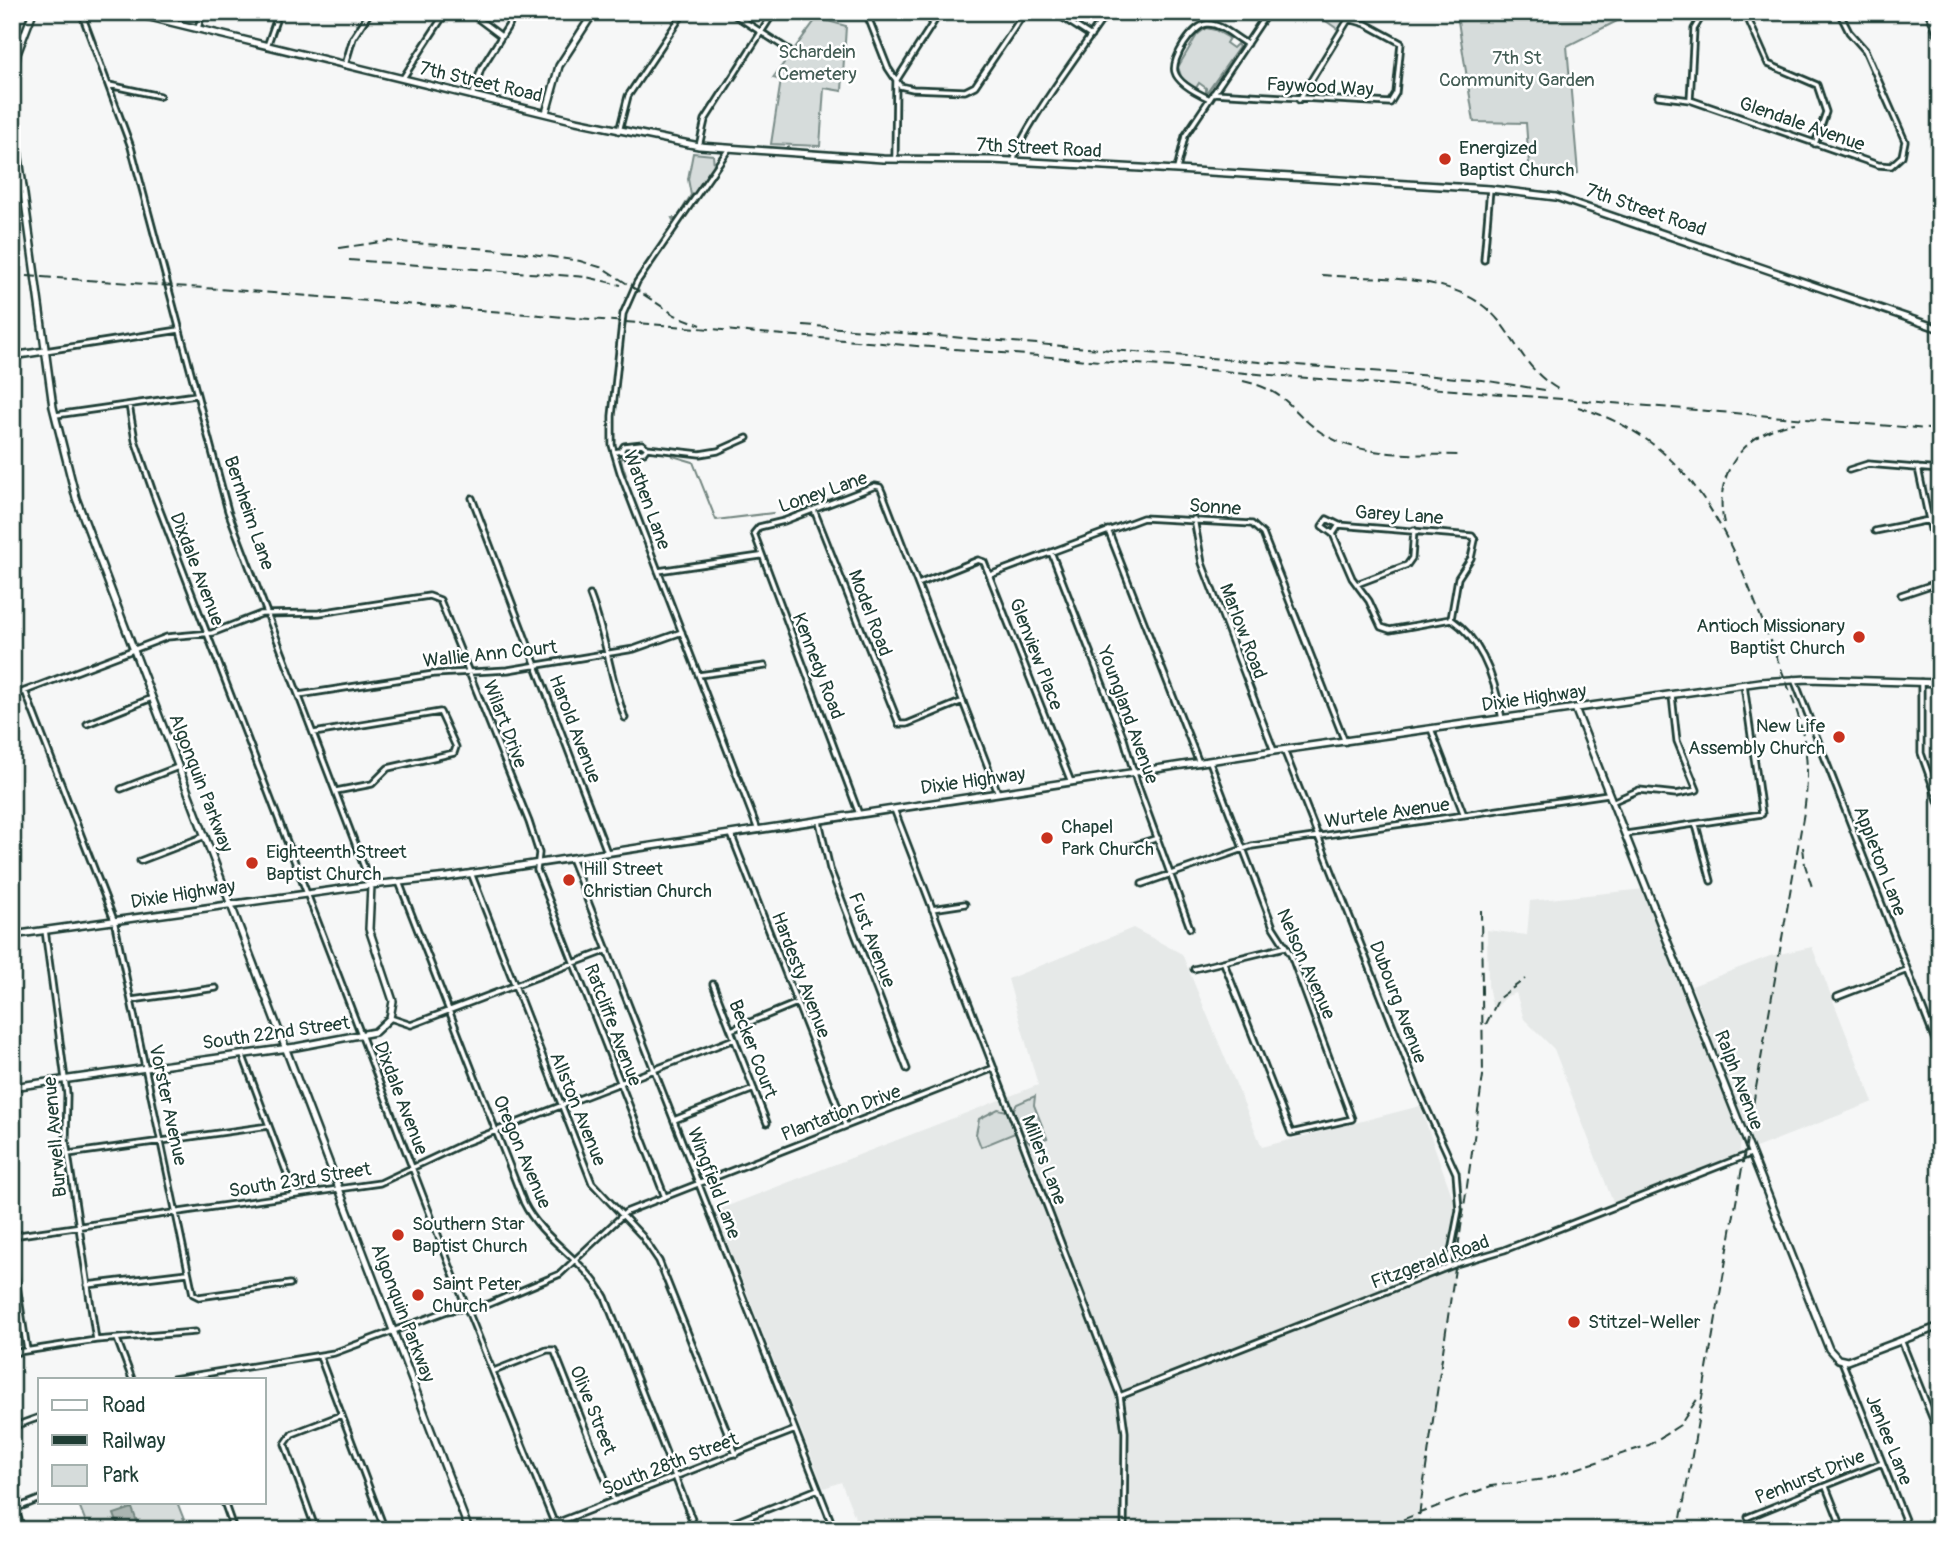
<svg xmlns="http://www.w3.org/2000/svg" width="1952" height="1542" font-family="Pangolin,sans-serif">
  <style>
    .built { fill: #e6e9e8 }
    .green { fill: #d6dcdb; stroke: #7a8c88; stroke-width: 2 }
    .water { fill: #aab5b1; stroke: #72857f; stroke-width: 2 }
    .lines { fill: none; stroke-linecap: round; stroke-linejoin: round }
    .stream { stroke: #72857f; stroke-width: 2 }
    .street-casing { stroke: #1f3d34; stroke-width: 9 }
    .secondary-casing { stroke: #1f3d34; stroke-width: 10 }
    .primary-casing { stroke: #1f3d34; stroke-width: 10 }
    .street { stroke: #fff; stroke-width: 3.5 }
    .secondary { stroke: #fff; stroke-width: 5 }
    .primary { stroke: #fff; stroke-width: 5 }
    .rail { stroke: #1f3d34; stroke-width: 2; stroke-dasharray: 10 5; stroke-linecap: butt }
    .poi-dot { fill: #c8321e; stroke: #fff; stroke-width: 2.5 }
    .labels { text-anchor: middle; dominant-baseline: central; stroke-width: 5; stroke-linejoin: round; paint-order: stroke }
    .park-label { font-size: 19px; fill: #445d55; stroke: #fff }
    .street-label { font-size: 19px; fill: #1f3d34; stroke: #fff }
    .poi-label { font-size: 19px; fill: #1f3d34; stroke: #fff; text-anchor: start }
  </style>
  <rect width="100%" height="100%" fill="#f6f7f7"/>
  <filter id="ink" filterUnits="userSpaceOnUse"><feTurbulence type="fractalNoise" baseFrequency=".0143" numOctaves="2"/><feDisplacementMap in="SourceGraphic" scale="14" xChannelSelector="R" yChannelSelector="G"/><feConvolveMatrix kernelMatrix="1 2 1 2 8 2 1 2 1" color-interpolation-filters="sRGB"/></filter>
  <g filter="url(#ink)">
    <path class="built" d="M1645 889 1741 1140 1739 1156 1614 1205 1554 1049 1524 1019 1516 993 1507 996 1493 1011 1488 985 1487 930 1527 935 1530 901Z
      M1133 928 1182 954 1262 1147 1420 1106 1462 1224 1417 1530H860L841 1482 824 1488 715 1211 1038 1085 1008 979Z
      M1812 947 1873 1102 1753 1149 1692 986 1770 956Z"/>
    <path class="green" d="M1313 12H1350L1339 30Z
      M1521 12H1635L1567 46 1578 173 1530 178 1526 123 1474 122 1458 21Z
      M817 18 846 26 842 91 824 88 820 146 771 144 781 80 773 78Z
      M1206 28 1215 30 1229 38 1226 43 1233 48 1237 44 1239 47 1206 94V88L1199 83 1196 88 1182 79 1178 67 1197 35Z
      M693 153 713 155 714 166 678 219 673 220 672 218H677L691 195 688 179Z
      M1035 1096 1034 1105 1047 1138 1031 1143 1023 1137 1013 1110 1017 1104Z
      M998 1109 1007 1111 1015 1133 981 1147 976 1134 979 1119Z
      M78 1502H177L188 1530H89Z"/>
    <path class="water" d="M132 1508 140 1530H120L114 1514Z"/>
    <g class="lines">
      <path class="stream" d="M648 451 662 453
        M624 454 621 460 626 475
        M673 456 693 462 716 520 773 513"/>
      <g class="street-casing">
        <path id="street" d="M81 12 131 147 228 511 371 885
          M469 12 501 36
          M730 12 789 50
          M866 12 888 68 900 86 913 89 965 91 975 86 1025 12
          M1054 12 1091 36
          M1745 12 1768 64 1817 85 1826 112 1815 144
          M1928 12 1940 39
          M198 29 202 12
          M267 46 279 12
          M345 65 353 38 370 12
          M403 78 446 12
          M109 85 160 96
          M1213 93 1390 103 1396 93 1401 43 1366 24 1349 19
          M472 96 481 69 517 12
          M1658 96 1690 100 1878 165 1891 166 1902 156 1905 141 1865 50 1849 32 1839 12
          M1210 99C1199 94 1178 84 1175 72 1171 59 1193 25 1207 24 1221 23 1235 38 1247 44
          M1299 100 1353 12
          M1690 100 1694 29 1700 19 1715 12
          M619 131 628 96 684 12
          M699 146 705 120 774 12
          M728 150 637 282 623 314 612 416V445L620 472 758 830
          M895 158 896 81 940 12
          M1014 161C1016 136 1089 40 1107 12
          M1177 169 1185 136 1268 12
          M1484 260 1490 189
          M45 351 179 330
          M129 405 135 440 154 495 453 1274 553 1520 559 1522 795 1430
          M56 415 196 395
          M647 448 700 454 718 451 747 438
          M614 452 621 451 624 446 642 444 647 448 644 452 626 455 621 451
          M1918 468 1940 572
          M1849 470 1868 464 1940 470
          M472 498 607 852
          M814 510 899 724H907L963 701
          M1194 519 1202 563 1274 751
          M1108 530 1199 763
          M1875 531 1929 520
          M1333 534 1322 526 1327 519 1339 525
          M1051 552 1124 739 1137 783 1190 928
          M658 571 760 556
          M990 575 1143 518 1252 524 1263 534 1345 742
          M918 584 978 560 984 562 1071 782
          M1357 584 1407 565 1412 558 1414 530
          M590 595C606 635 610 678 625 718
          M1901 595 1940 582
          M1451 619 1458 578 1471 558 1475 540 1472 536 1339 525 1333 534 1352 578 1369 601 1381 627 1390 630 1451 619C1482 640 1496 683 1502 719
          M699 675 765 666
          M1794 679 1940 1053
          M1921 682V753L1940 806
          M25 691 114 920 193 1294 199 1297 290 1284
          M299 695 434 674 508 670 634 649 682 632
          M12 696 167 637 212 633 261 614 319 613 429 596 440 600 529 822 539 853 537 870 542 882 665 1197
          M87 724 152 698
          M1431 729 1464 815
          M314 733 440 712 456 747 454 753 388 768 372 784 336 791
          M1284 750 1417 1087 1456 1173 1459 1210 1448 1267
          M1210 762 1273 927 1291 955 1352 1119 1291 1133 1224 963
          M121 789 178 767
          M1614 801 1639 790 1676 794 1697 790 1677 741 1672 696
          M894 809 1120 1396 1125 1432 1124 1530
          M859 814 754 533 759 527 784 521 875 486 880 487 883 494 998 793
          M819 821 830 869 907 1069
          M1696 825 1711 881
          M731 834 845 1125
          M1626 834 1762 814 1744 685
          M1129 847 1158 838
          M571 858 830 1519
          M140 861 205 836
          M471 873 592 1183 642 1236 659 1261 736 1454
          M399 882 524 1203C542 1240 585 1260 605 1297L696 1530
          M1142 884 1252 846 1608 794
          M932 909 965 904
          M45 930 67 1094 66 1141 96 1340
          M1194 969 1285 947
          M713 984 767 1123
          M1837 997 1907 970
          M132 1000 216 988
          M390 1018 411 1025 608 950
          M731 1030 797 1003
          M674 1120 754 1089
          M269 1126 295 1195
          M68 1154 269 1126 243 1056
          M12 1236 380 1183 467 1142 734 1039
          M12 1253 27 1350
          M87 1285 187 1273
          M117 1339 132 1379
          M1901 1340 1940 1437
          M12 1353 96 1340 195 1332
          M320 1357 385 1530
          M1842 1361 1909 1530
          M494 1371 547 1350H554L614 1501
          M173 1379 334 1353 447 1311 489 1304 560 1274 626 1212 994 1068
          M1120 1396 1456 1264 1504 1250 1750 1154
          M12 1427 40 1417
          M1826 1487 1843 1530
          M12 1502 23 1530
          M224 1502 234 1530
          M12 1510 40 1499
          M1748 1517 1882 1463
          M316 1530 285 1444 292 1434 341 1415
          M715 1530 818 1489"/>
      </g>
      <g class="secondary-casing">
        <path id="secondary" d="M12 89 17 54 33 12
          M12 106 53 407 76 498 469 1530
          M546 113 559 66 594 12
          M12 356 45 351
          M1575 708 1829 1349 1838 1359 1847 1361 1940 1326
          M12 935 371 885"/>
      </g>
      <g class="primary-casing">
        <path id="primary" d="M129 12 576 121 699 146 883 159 992 160 1177 170 1490 189 1556 197 1940 329
          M12 1087 296 1047 375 1032 390 1018 393 1001 369 929 371 885 448 877 1274 751 1760 682 1808 679 1940 683"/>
      </g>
      <use href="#street" class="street"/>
      <use href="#secondary" class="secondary"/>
      <use href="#primary" class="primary"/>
      <path class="rail" d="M339 248 388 241 513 251 580 261 603 268 675 315 701 325
        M349 260 586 277 621 285
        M12 275 248 291 1940 430
        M1321 275C1380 280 1458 271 1499 321 1519 346 1528 372 1558 389
        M803 325 1482 380 1545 390
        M1243 381C1292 392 1291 415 1327 436 1363 457 1418 454 1459 455
        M1578 407C1695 442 1729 535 1769 638 1794 704 1815 739 1804 812L1679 1530
        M1724 523C1712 473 1746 430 1795 423
        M1803 847 1805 865 1812 887
        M1486 1024 1499 998 1525 979
        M1349 1530 1385 1522
        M1375 1530 1491 1486 1545 1479 1649 1445 1680 1425 1698 1398
        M1417 1530 1483 1076 1481 910"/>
    </g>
  </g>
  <g class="poi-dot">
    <circle cx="1445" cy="159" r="7"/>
    <circle cx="1859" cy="637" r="7"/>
    <circle cx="1839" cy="737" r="7"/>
    <circle cx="1047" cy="838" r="7"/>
    <circle cx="252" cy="863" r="7"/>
    <circle cx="569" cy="880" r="7"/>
    <circle cx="398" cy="1235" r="7"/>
    <circle cx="418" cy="1295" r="7"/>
    <circle cx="1574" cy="1322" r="7"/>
  </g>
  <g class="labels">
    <g class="park-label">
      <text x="817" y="52">Schardein<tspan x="817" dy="22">Cemetery</tspan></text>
      <text x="1517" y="58">7th St<tspan x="1517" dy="22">Community Garden</tspan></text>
    </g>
    <g class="street-label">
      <text transform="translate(481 82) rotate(13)">7th Street Road</text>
      <text transform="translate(1320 87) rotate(3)">Faywood Way</text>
      <text transform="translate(1802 124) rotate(19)">Glendale Avenue</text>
      <text transform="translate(1039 148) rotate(3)">7th Street Road</text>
      <text transform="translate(1646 210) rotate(19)">7th Street Road</text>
      <text transform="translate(823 492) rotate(-19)">Loney Lane</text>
      <text transform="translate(647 500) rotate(70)">Wathen Lane</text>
      <text transform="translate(1215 507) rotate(4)">Sonne</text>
      <text transform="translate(249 513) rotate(71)">Bernheim Lane</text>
      <text transform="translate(1399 515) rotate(4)">Garey Lane</text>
      <text transform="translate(197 569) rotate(69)">Dixdale Avenue</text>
      <text transform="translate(870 613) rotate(69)">Model Road</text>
      <text transform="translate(1243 631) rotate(69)">Marlow Road</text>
      <text transform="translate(490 654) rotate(-6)">Wallie Ann Court</text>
      <text transform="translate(1036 654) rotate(69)">Glenview Place</text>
      <text transform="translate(818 666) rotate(69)">Kennedy Road</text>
      <text transform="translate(1534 698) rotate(-8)">Dixie Highway</text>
      <text transform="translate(1128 715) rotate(70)">Youngland Avenue</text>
      <text transform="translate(505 724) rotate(69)">Wilart Drive</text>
      <text transform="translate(575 729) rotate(69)">Harold Avenue</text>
      <text transform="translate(973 781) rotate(-8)">Dixie Highway</text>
      <text transform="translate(201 783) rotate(69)">Algonquin Parkway</text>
      <text transform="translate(1387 813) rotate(-8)">Wurtele Avenue</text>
      <text transform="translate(1880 861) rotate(69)">Appleton Lane</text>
      <text transform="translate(183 894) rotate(-9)">Dixie Highway</text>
      <text transform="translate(872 940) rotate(69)">Fust Avenue</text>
      <text transform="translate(1306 964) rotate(66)">Nelson Avenue</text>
      <text transform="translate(801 975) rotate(69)">Hardesty Avenue</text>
      <text transform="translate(1398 1002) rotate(69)">Dubourg Avenue</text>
      <text transform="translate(613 1025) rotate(69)">Ratcliffe Avenue</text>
      <text transform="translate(276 1033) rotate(-8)">South 22nd Street</text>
      <text transform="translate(753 1049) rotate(69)">Becker Court</text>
      <text transform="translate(1739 1080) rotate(69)">Ralph Avenue</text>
      <text transform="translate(401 1098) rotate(69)">Dixdale Avenue</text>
      <text transform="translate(168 1105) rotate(78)">Vorster Avenue</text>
      <text transform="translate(578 1109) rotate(68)">Allston Avenue</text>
      <text transform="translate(841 1113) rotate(-21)">Plantation Drive</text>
      <text transform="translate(55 1137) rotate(-95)">Burwell Avenue</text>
      <text transform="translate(522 1152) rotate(67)">Oregon Avenue</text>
      <text transform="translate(1044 1160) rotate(69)">Millers Lane</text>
      <text transform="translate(300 1180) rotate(-9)">South 23rd Street</text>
      <text transform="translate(714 1183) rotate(69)">Wingfield Lane</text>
      <text transform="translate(1430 1262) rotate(-20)">Fitzgerald Road</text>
      <text transform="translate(403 1313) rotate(69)">Algonquin Parkway</text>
      <text transform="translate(593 1410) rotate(68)">Olive Street</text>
      <text transform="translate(1889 1440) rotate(68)">Jenlee Lane</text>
      <text transform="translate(670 1464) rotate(-21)">South 28th Street</text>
      <text transform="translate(1810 1477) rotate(-22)">Penhurst Drive</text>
    </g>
    <g class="poi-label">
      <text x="1459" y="148">Energized<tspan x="1459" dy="22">Baptist Church</tspan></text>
      <text x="1845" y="626" text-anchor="end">Antioch Missionary<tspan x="1845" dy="22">Baptist Church</tspan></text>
      <text x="1825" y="726" text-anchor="end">New Life<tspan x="1825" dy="22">Assembly Church</tspan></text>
      <text x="1061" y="827">Chapel<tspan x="1061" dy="22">Park Church</tspan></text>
      <text x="266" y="852">Eighteenth Street<tspan x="266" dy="22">Baptist Church</tspan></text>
      <text x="583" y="869">Hill Street<tspan x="583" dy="22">Christian Church</tspan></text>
      <text x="412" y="1224">Southern Star<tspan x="412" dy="22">Baptist Church</tspan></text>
      <text x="432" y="1284">Saint Peter<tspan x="432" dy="22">Church</tspan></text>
      <text x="1588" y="1322">Stitzel-Weller</text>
    </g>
  </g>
  <rect width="1952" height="1542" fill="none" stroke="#fff" stroke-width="42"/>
  <rect x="21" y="21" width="1910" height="1500" fill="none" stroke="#1f3d34" stroke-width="2.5" filter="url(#ink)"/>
  <rect x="38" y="1378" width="228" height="126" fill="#ffffff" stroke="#a5b1ae" stroke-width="2"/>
  <rect x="52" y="1400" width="35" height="10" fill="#ffffff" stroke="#a5b1ae" stroke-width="2"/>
  <text x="102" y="1412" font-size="21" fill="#1f3d34">Road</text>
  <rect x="52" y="1435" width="35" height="10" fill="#1f3d34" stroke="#a5b1ae" stroke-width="2"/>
  <text x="102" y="1448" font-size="21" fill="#1f3d34">Railway</text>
  <rect x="52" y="1465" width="35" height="21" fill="#d6dcdb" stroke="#a5b1ae" stroke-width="2"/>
  <text x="102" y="1482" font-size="21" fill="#1f3d34">Park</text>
</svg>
